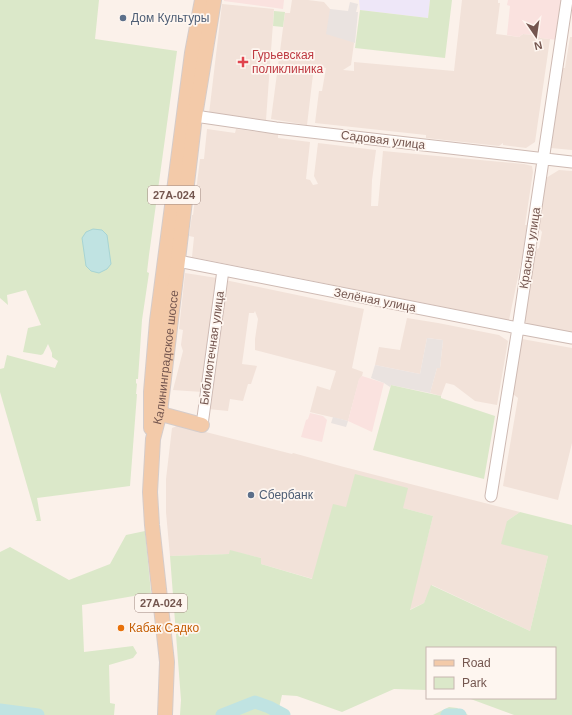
<svg xmlns="http://www.w3.org/2000/svg" width="572" height="715" font-family="Arial,sans-serif">
  <style>
    .residential { fill: #f2e2d9 }
    .commercial { fill: #fae2df }
    .industrial { fill: #eae3e0 }
    .education { fill: #eee7f8 }
    .green { fill: #dbe8c9 }
    .water { fill: #c0e3e2; stroke: #a7d4d3 }
    .lines { fill: none; stroke-linecap: round; stroke-linejoin: round }
    .river { stroke: #c0e3e2; stroke-width: 13 }
    .minor-casing { stroke: #cebab3; stroke-width: 13 }
    .major-casing { stroke: #d5ccca; stroke-width: 16 }
    .minor { stroke: #fff; stroke-width: 11 }
    .major { stroke: #f3caa9; stroke-width: 14 }
    .service-dot { fill: #5c6f8a; stroke: #fef6f0; stroke-width: 1.5 }
    .health-dot { fill: #e0444e; stroke: #fef6f0; stroke-width: 1.5 }
    .food-dot { fill: #e8710a; stroke: #fef6f0; stroke-width: 1.5 }
    .labels { text-anchor: middle; dominant-baseline: central; stroke-width: 3.5; stroke-linejoin: round; paint-order: stroke }
    .shield { fill: #fef6f0; stroke: #9d867f; stroke-width: 1 }
    .shield-label { font-size: 11px; font-weight: bold; fill: #74564f }
    .service-label { font-size: 12px; fill: #4e5e75; stroke: #fef6f0; text-anchor: start }
    .health-label { font-size: 12px; fill: #be3a42; stroke: #fef6f0; text-anchor: start }
    .street-label { font-size: 12px; fill: #74564f; stroke: #fef6f0 }
    .food-label { font-size: 12px; fill: #c56008; stroke: #fef6f0; text-anchor: start }
  </style>
  <rect width="100%" height="100%" fill="#fbf1ea"/>
  <path class="residential" d="M292 0H308L324 2 330 9 354 43 351 65 343 70 354 71V62L454 71 462 0H498V3H500L496 34 519 37 523 34 536 35 541 38 550 39 535 142 526 148 503 145V143L499 146 426 138V135L315 123 319 91H322L326 68 314 66 307 125 271 119 285 13H290Z
    M222 4 274 9 266 120 209 114Z
    M570 37H572V150L551 148 563 68H565Z
    M207 129 235 133 236 129 278 134V138L310 142 306 179 310 180 313 185 318 184 314 176 318 143 376 150 372 180 371 206H378L383 151 524 164 532 166 533 172 525 225H527L522 258 509 320 192 257 194 237 189 236 192 215H193L200 159H204Z
    M559 170 572 171V332L529 325 523 319 534 251 539 248 542 232 539 228 546 178Z
    M185 273 217 278 202 392 173 390 183 351 181 345 183 330 179 329Z
    M225 280 364 309 352 368 363 372 362 376 359 380 348 421 310 412 317 386 330 390 336 371 255 350V339L258 319 255 311 254 313H249L242 364 257 366 251 384H248L243 401 230 399 228 411 208 409Z
    M407 318 438 323 499 335 508 341 497 405 475 401 454 385 446 383 441 396 430 393 437 368H440L443 340 427 338 420 374 375 365 379 347 400 350Z
    M522 339 572 348V443L558 500 503 486 518 398 513 394Z
    M177 426H182L292 454 293 453 344 467 520 512 507 521 548 556 530 631 432 585 424 603 409 610 433 516 403 508 313 579 261 564V558L230 551V554L170 556 166 512V479L172 428Z"/>
  <path class="commercial" d="M224 0H284L283 9 224 1Z
    M508 0H562L557 40 541 38 536 35 523 34 519 37 507 35 510 6 507 5Z
    M362 376 384 383 372 432 348 421 359 379Z
    M310 413 323 416 327 420 322 442 301 437 306 420 308 419Z"/>
  <path class="industrial" d="M350 2 358 4 356 12H358L355 43 326 34 330 9 348 11Z
    M427 338 443 340 440 368H437L430 393 391 385 390 387 384 383 371 378 375 365 420 374Z
    M333 417 348 421 346 427 331 423Z"/>
  <path class="education" d="M359 0H430L428 18 360 10Z"/>
  <path class="green" d="M0 0H99L95 39 177 51 149 255 147 272 149 273 142 320 138 379H136V383L137 384 136 394H137L130 486 37 498 41 521H35L37 520 0 392V369L4 368 7 355 55 368 58 361 52 357V353L48 344 43 354 41 355 23 352 28 328 41 325 26 290 7 295 8 305 0 298Z
    M430 0H452L445 58 355 48 360 10 428 18Z
    M274 11 285 12 283 27 273 26Z
    M391 385 441 396V398L495 416 484 479 373 450Z
    M355 474 408 488 403 508 433 516 410 610 424 603 431 585 530 631 548 556 501 544 507 521 520 512 572 525V715H514L468 698H555V648H427V690L394 689 342 712 297 696 282 695 279 708 289 715H180L181 700 170 556 229 554 230 550 261 558V564L312 579 333 504 346 507Z
    M145 531 151 593 82 605 84 652 133 646 137 653 133 658 109 665 110 703 115 704 114 715H0V552L10 547 69 580 110 564 126 535Z
    M449 707 457 708 468 715H433Z"/>
  <path class="water" d="M93 229 102 230 107 235 111 264 107 269 99 273 91 271 86 266 82 238 86 232Z"/>
  <g class="lines">
    <path class="river" d="M0 710 38 715
      M222 715 255 702 269 707 284 715
      M447 715H460"/>
    <g class="minor-casing">
      <path id="minor" d="M195 116 276 128 572 162
        M178 261 518 328 572 338
        M202 425 223 270
        M491 496 518 328 567 0"/>
    </g>
    <g class="major-casing">
      <g id="major">
        <path d="M154 405 165 415 202 425"/>
        <path d="M151 428V392L157 321 192 53 202 0"/>
        <path id="s1" d="M165 715 167 662 152 525 150 492 153 439 160 412 195 116 214 0"/>
      </g>
    </g>
    <use href="#minor" class="minor"/>
    <use href="#major" class="major"/>
  </g>
  <g class="service-dot">
    <circle cx="123" cy="18" r="4"/>
    <circle cx="251" cy="495" r="4"/>
  </g>
  <path class="health-dot" d="M241 56h4v4h4v4h-4v4h-4v-4h-4v-4h4z"/>
  <circle class="food-dot" cx="121" cy="628" r="4"/>
  <g class="labels">
    <g class="shield">
      <rect x="148" y="186" width="52" height="18" rx="3"/>
      <rect x="135" y="594" width="52" height="18" rx="3"/>
    </g>
    <g class="shield-label">
      <text x="174" y="195">27А-024</text>
      <text x="161" y="603">27А-024</text>
    </g>
    <g class="service-label">
      <text x="131" y="18">Дом Культуры</text>
      <text x="259" y="495">Сбербанк</text>
    </g>
    <g class="health-label">
      <text x="252" y="55">Гурьевская<tspan x="252" dy="14">поликлиника</tspan></text>
    </g>
    <g class="street-label">
      <text transform="translate(383 140) rotate(7)">Садовая улица</text>
      <text transform="translate(530 248) rotate(-81)">Красная улица</text>
      <text transform="translate(375 300) rotate(11)">Зелёная улица</text>
      <text transform="translate(212 348) rotate(-82)">Библиотечная улица</text>
      <text stroke="none"><textPath href="#s1" startOffset="360">Калининградское шоссе</textPath></text>
    </g>
    <g class="food-label">
      <text x="129" y="628">Кабак Садко</text>
    </g>
  </g>
  <rect x="426" y="647" width="130" height="52" fill="#fef6f0" stroke="#c7b6b0"/>
  <rect x="434" y="660" width="20" height="6" fill="#f3caa9" stroke="#c7b6b0"/>
  <text x="462" y="667" font-size="12" fill="#74564f">Road</text>
  <rect x="434" y="677" width="20" height="12" fill="#dbe8c9" stroke="#c7b6b0"/>
  <text x="462" y="687" font-size="12" fill="#74564f">Park</text>
  <g transform="translate(536 36) rotate(167)" stroke="#fef6f0" stroke-width="3" paint-order="stroke">
  <path d="M0-3L7 15L0 10L-7 15Z" fill="#74564f"/>
  <text y="-6" font-size="11" font-weight="bold" text-anchor="middle" fill="#74564f">N</text>
  </g>
</svg>
